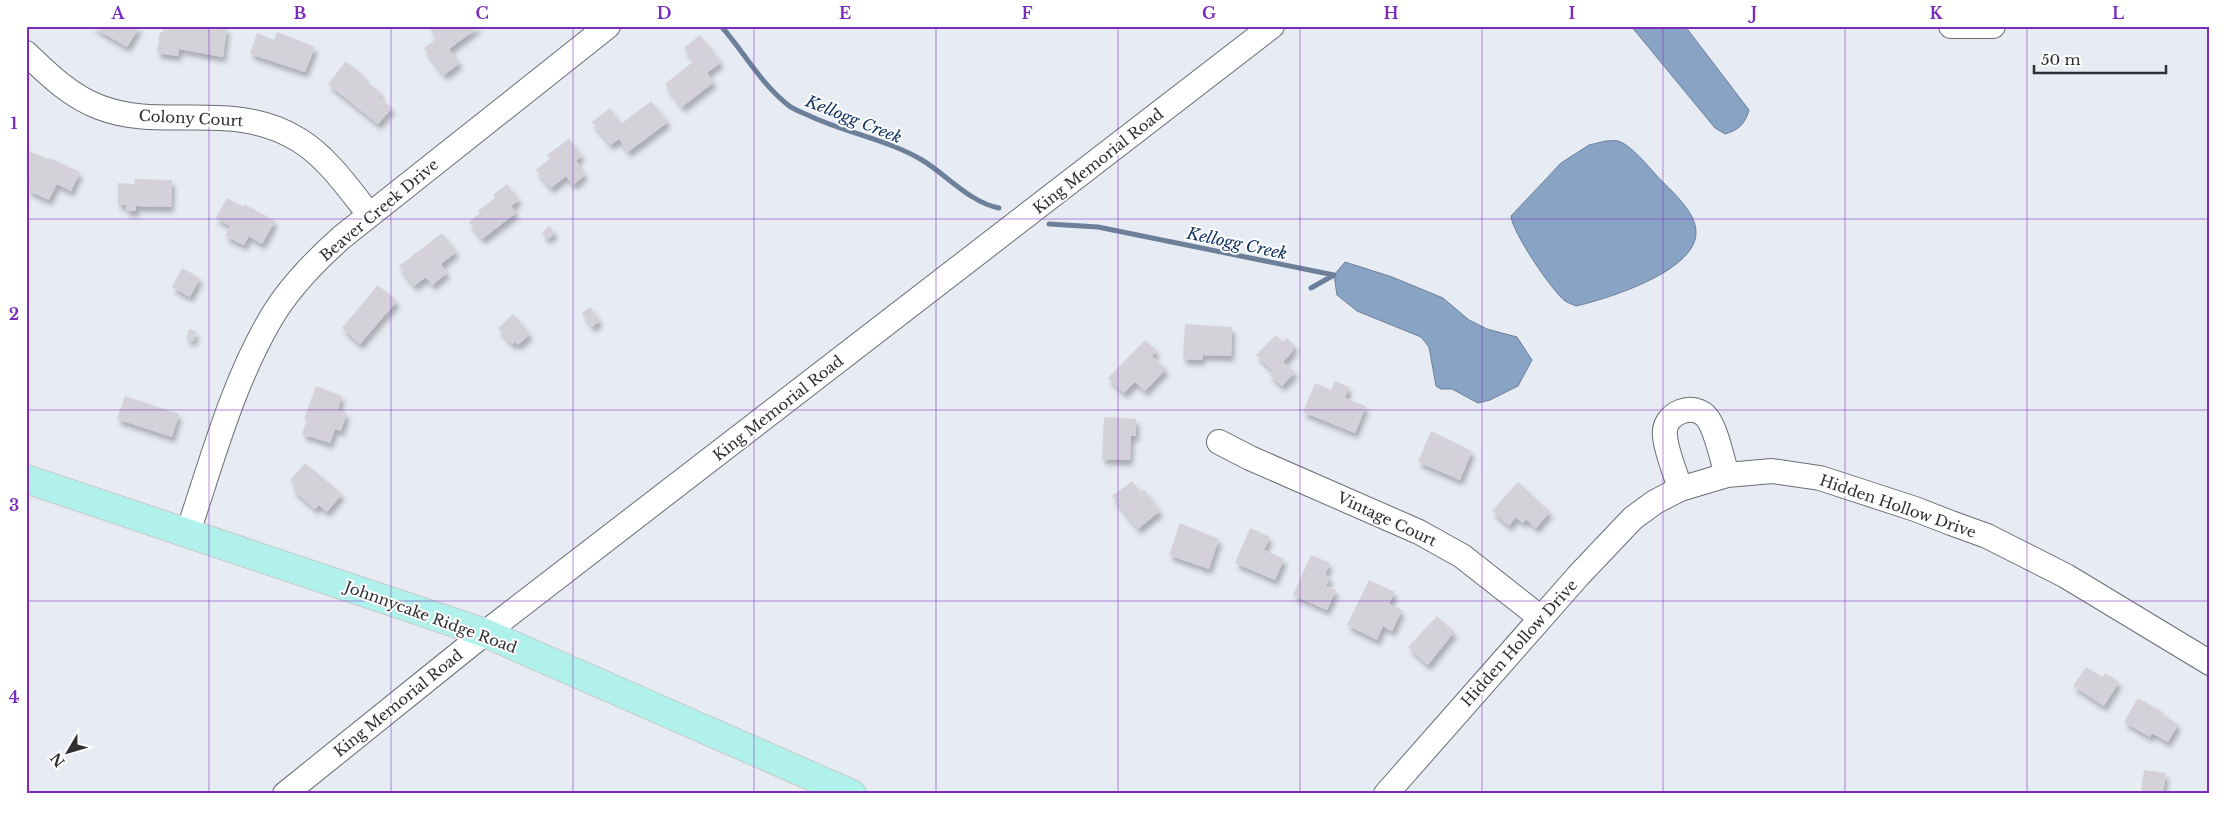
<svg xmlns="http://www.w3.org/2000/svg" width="2236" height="820" font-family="'Libre Baskerville',serif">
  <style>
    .water { fill: #89a3c5; stroke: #6d8099 }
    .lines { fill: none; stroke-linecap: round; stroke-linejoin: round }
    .stream { stroke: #6d8099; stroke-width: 5 }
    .building { fill: #d5d1d9; filter: url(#shadow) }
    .minor-casing { stroke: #6a6d74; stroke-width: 26 }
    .major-casing { stroke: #c8c9ca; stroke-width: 30 }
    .minor { stroke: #fff; stroke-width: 24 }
    .major { stroke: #b0f1ec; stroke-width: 28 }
    .grid { fill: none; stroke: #7b2cbf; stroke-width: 1; stroke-opacity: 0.55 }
    .labels { text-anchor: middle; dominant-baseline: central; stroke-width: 4; stroke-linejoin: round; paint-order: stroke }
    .street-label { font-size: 15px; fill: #2d2f32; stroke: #fff }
    .water-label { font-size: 16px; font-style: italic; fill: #103360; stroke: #fff }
    .neatline { fill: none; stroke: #7b2cbf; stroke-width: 2 }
    .grid-label { font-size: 16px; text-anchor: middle; font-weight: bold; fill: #7b2cbf }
  </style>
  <defs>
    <filter id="shadow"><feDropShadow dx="3" dy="5.5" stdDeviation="2.5" flood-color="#0004"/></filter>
  </defs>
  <rect width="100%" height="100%" fill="#e7ebf3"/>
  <path class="water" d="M1631 26H1685L1749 110C1745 124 1739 130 1725 134L1715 128Z
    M1606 141C1610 141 1614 140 1618 141 1630 144 1649 167 1657 176 1670 190 1696 211 1696 232 1697 271 1607 299 1576 306 1572 304 1568 303 1565 301 1552 291 1512 232 1511 216L1561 163 1589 145Z
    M1345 262 1392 277 1443 298 1469 320 1487 329 1517 337 1532 360 1518 386 1490 400 1478 403 1452 389H1441L1436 386 1429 347 1421 337 1357 311 1337 295 1334 275Z"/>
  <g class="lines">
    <path class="stream" d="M721 26C744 52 761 84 788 105 794 110 804 113 812 117 847 133 888 140 922 160 947 175 969 202 999 208
      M1049 224 1098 227 1334 275 1311 288"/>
  </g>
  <path class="building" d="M91 26H140L127 47Z
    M164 26 227 27 223 57 179 49 178 56 157 53 160 32 163 33Z
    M434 26H480L449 49 460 63 444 75 424 48 437 38 430 29Z
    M277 32 315 47 305 72 250 54 257 33 274 40Z
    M700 35 721 62 707 73 714 82 682 107 665 84 694 61 684 48Z
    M346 61 366 78 364 80 381 93 378 97 392 108 378 124 328 84Z
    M651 101 668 122 628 152 619 139 611 145 592 122 610 108 621 124Z
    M569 139 582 156 576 160 585 175 573 185 566 176 551 188 536 170 550 159 547 155Z
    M29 151 48 159 50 158 80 172 71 191 57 184 49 200 27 190 32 180 26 177V157Z
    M135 179 172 180 171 207 136 206V211H126V205H118V183L135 184Z
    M507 184 519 200 511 206 516 213 482 239 469 222 480 213 478 211 495 198 493 195Z
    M227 198 243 207 244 204 275 221 262 244 249 236 244 245 225 236 230 226 216 218Z
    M549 226 555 233 548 239 542 233Z
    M442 233 456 252 441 264 447 273 432 285 426 277 414 286 399 266Z
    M182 268 200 278 190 297 172 287Z
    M378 285 397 301 360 344 342 328Z
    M590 307 600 321 592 327 582 313Z
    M513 314 530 334 518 345 515 342 512 344 498 328Z
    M1185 324 1232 327 1231 356 1203 355 1202 360 1183 359Z
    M189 329 196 331 194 341 186 339Z
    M1276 335 1283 342 1287 338 1295 346 1292 349 1293 351 1283 362 1295 372 1282 386 1269 374 1273 371 1256 355Z
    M1145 340 1157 351 1152 356 1166 369 1145 391 1135 382 1124 393 1108 378Z
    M1335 381 1349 387 1345 398 1366 406 1355 433 1303 412 1315 383 1331 390Z
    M316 386 342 396 338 410 347 413 341 431 335 429 330 443 302 434 307 420 304 419Z
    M125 396 179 414 172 437 117 419Z
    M1104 417 1136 419V436H1131L1130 460 1102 459Z
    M1431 431 1472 451 1460 480 1418 462Z
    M305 463 342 494 327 512 319 505 315 509 293 490 296 486 290 480Z
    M1132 481 1141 492 1144 489 1160 511 1138 529 1112 496Z
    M1518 482 1550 512 1536 528 1526 519 1523 523 1516 517 1509 526 1492 511Z
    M1180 523 1219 539 1209 569 1169 555Z
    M1250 528 1270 537 1264 550 1284 559 1275 580 1235 563Z
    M1311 555 1330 563 1325 575 1330 577 1326 586 1336 590 1327 610 1293 595Z
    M1369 580 1395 592 1389 604 1402 610 1392 631 1383 626 1377 640 1347 625Z
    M1437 616 1454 632 1428 665 1408 647Z
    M2086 667 2102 677 2105 673 2119 682 2104 706 2073 686Z
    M2138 698 2164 713 2163 715 2178 724 2168 742 2152 733 2150 737 2124 722Z
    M2144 770 2166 773 2163 794H2141Z"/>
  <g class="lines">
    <g class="minor-casing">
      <path id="minor" d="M1951 26H1993
        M26 53C48 74 70 96 99 107 163 132 233 99 299 140 328 158 348 188 369 214
        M1219 442 1250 458 1419 532 1462 556 1541 618
        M1680 489C1676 473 1666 452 1665 436 1662 413 1695 400 1708 419 1717 432 1722 459 1727 475
        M188 532C212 461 232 385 270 320 288 288 315 261 342 237L608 26
        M285 794 485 633 1272 26
        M1386 794 1578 576 1633 518 1655 502 1680 489 1727 475 1772 471 1820 478 1915 509 1951 523 1987 536 2066 576 2210 663"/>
    </g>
    <g class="major-casing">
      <path id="major" d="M26 479 485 633 852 794"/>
    </g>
    <use href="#minor" class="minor"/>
    <use href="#major" class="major"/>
  </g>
  <path class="grid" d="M209 26V794M391 26V794M573 26V794M754 26V794M936 26V794M1118 26V794M1300 26V794M1482 26V794M1663 26V794M1845 26V794M2027 26V794M26 219H2210M26 410H2210M26 601H2210"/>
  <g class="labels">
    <g class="street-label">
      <text transform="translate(191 118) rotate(3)">Colony Court</text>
      <text transform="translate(1098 161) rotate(-38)">King Memorial Road</text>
      <text transform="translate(379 210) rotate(-40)">Beaver Creek Drive</text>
      <text transform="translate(778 408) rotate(-38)">King Memorial Road</text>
      <text transform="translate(1898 506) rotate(19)">Hidden Hollow Drive</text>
      <text transform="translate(1387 519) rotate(25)">Vintage Court</text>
      <text transform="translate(431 617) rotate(20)">Johnnycake Ridge Road</text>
      <text transform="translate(1519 643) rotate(-48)">Hidden Hollow Drive</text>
      <text transform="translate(398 703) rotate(-39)">King Memorial Road</text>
    </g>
    <g class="water-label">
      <text transform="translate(854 119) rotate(22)">Kellogg Creek</text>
      <text transform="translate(1237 243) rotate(12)">Kellogg Creek</text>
    </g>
  </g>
  <rect width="2236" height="820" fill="none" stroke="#ffffff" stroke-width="55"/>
  <g transform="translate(68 752) rotate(232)" stroke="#ffffff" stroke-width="4" paint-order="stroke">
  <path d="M0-4L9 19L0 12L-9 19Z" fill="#2d2f32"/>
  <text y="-8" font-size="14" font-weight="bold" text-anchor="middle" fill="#2d2f32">N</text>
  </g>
  <path d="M2034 65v8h132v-8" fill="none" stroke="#2d2f32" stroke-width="2.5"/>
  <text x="2041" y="65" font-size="15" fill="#2d2f32" stroke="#ffffff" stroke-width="4" paint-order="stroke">50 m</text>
  <rect x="28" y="28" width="2180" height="764" class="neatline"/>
  <g class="grid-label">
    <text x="118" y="19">A</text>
    <text x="300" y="19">B</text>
    <text x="482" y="19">C</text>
    <text x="664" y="19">D</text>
    <text x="845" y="19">E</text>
    <text x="1027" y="19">F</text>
    <text x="1209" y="19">G</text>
    <text x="1391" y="19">H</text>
    <text x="1572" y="19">I</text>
    <text x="1754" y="19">J</text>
    <text x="1936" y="19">K</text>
    <text x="2118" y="19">L</text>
    <text x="14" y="129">1</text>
    <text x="14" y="320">2</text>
    <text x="14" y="511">3</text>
    <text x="14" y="703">4</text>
  </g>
</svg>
